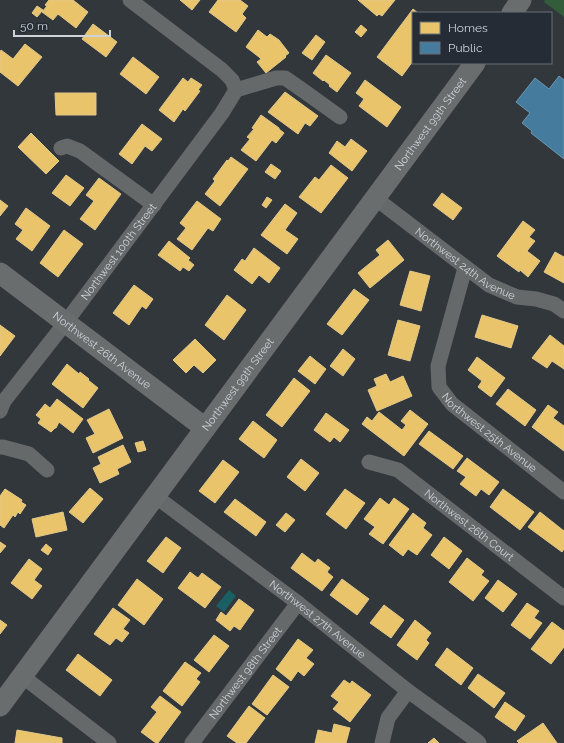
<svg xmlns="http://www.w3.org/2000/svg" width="564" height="743" font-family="Raleway,sans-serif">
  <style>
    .green { fill: #325c3a }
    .water { fill: #195f63 }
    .homes { fill: #e9c46a; stroke: #e1c88b }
    .public { fill: #457b9d; stroke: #6e95af }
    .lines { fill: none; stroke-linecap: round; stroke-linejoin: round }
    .street { stroke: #66696a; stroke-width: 15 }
    .secondary { stroke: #6a6d6e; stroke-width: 21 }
    .labels { text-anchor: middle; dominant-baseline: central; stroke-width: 4; stroke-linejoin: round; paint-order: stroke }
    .street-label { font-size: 11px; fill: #ced3d9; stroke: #252c35 }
  </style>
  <rect width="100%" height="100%" fill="#32373c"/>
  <path class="green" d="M545 0H564V17L544 2Z"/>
  <path class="water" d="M229 590 236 596 224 612 216 606Z"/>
  <path class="homes" d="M49 0H73L88 12 76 28 58 14 53 20 42 12 47 6 45 5Z
    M180 0H200L192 10Z
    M218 0H240L248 6 242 14 246 18 236 32 209 12Z
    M358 0H395L382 16 379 14 377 16Z
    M37 6 43 10 37 17 32 13Z
    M413 9 418 13H413V61L402 76 377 57Z
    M93 24 117 42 106 57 82 39Z
    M361 25 367 30 361 37 355 32Z
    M258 30 267 37 270 34 279 40 289 53 285 56 286 57 266 73 257 62 261 59 259 57 246 47Z
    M316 35 325 42 312 60 302 53Z
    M25 44 42 57 18 86 0 72V52L1 50 13 59Z
    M326 55 351 73 337 92 329 86 330 85 324 80 323 81 313 73Z
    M133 57 159 77 146 94 120 74Z
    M183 78 188 82 191 78 202 85 198 90 200 91 185 111 183 109 174 122 159 110Z
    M365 80 401 107 387 127 359 106 364 99 356 93Z
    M285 92 318 116 310 126 305 123 298 134 268 112Z
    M55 93H96V115H56Z
    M261 115 279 128V129L284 133 276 143 272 140 256 161 241 150 250 139 247 137 254 129 252 128Z
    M142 124 162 139 152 151 145 146 132 164 119 154Z
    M31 133 59 161 46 174 18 147Z
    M351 139 367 151 352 171 329 153 337 141 345 147Z
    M231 157 248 169 220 206 205 194 215 181 213 179 227 160 228 161Z
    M271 164 281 171 275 179 265 172Z
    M331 165 348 178 321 213 299 197 315 177 319 180Z
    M66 175 84 188 70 206 52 193Z
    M99 178 121 194 95 230 80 219 94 201 86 195Z
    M442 193 462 208 453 220 433 205Z
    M267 197 272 200 266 208 262 205Z
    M0 200 8 206 0 216Z
    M197 201 221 219 213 231 208 228 192 250 177 239 186 228 180 223Z
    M285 204 297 213 285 230 298 239 287 254 261 235Z
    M26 208 50 226 32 251 16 239 23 230 15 224Z
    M523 221 535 230 529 237 535 241 527 251 540 261 528 277 520 270 519 272 497 256Z
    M64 230 83 244 58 277 40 263Z
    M388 240 404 260 370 288 358 273 380 255 376 250Z
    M169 241 190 258 188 260 194 265 189 271 183 267 180 271 158 255Z
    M254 248 280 268 269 283 259 275 252 284 234 270 242 259 245 261Z
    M555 252 564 257V283L544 272Z
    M410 271 430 276 421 311 400 305Z
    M134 285 153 299 146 309 142 306 129 325 113 313Z
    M354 289 369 300 342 335 327 324Z
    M227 295 246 310 224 340 205 325Z
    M482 315 518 326 511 348 475 337Z
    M398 320 420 326 410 361 388 355Z
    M0 325 15 336 0 356Z
    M550 335 564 346V369L552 361 547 368 532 358Z
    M195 339 216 360 203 373 194 365 186 373 173 360Z
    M343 349 355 359 343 376 330 366Z
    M310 356 326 369 315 384 298 371Z
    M477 357 505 378 491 397 478 387 482 381 468 370Z
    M67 364 79 374 80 372 89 379 88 380 98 388 83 408 52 384Z
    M386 374 390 382 403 376 412 396 377 411 368 390 377 386 374 379Z
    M294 378 310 391 282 427 266 415Z
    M508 389 536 410 525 426 496 404Z
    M57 399 83 419 73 433 59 422 56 428H55L51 432 38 423 41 419 36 415 45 404 50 408Z
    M548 405 558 412 553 418 564 426V451L532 427Z
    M109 409 123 438 93 453 86 438 95 434 87 420Z
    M410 410 428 424 404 456 362 424 367 417 372 421 379 412 402 430 406 425 401 421Z
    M326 413 349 430 340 442 334 437 330 442 314 430Z
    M253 421 277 440 264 458 239 439Z
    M429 431 463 456 453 469 419 444Z
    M143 441 146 450 138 452 135 443Z
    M123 445 131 462 117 469 119 474 100 483 93 468 101 464 98 457Z
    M467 458 499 482 489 495 481 489 476 496 460 484 466 477 457 471Z
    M301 459 319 473 305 491 287 477Z
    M223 460 239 472 215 503 199 491Z
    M90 488 103 499 83 523 69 512Z
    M5 489 22 500 21 502 26 505 20 514 18 512 15 517 13 515 4 528 0 525V496Z
    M345 489 365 503 346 529 326 514Z
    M503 489 534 512 520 530 490 507Z
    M380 498 389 505 394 498 409 509 383 544 369 534 375 527 364 519Z
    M235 499 266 522 256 536 224 512Z
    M63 512 67 530 36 537 32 519Z
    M540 512 564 531V549L562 552 528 527Z
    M286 513 295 520 285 532 276 525Z
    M413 513 426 523 423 528 432 535 417 555 408 549 403 556 389 545Z
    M166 537 181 548 163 573 147 561Z
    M444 537 462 551 449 569 431 555Z
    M0 542 6 546 0 553Z
    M46 544 52 549 48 555 41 550Z
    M302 553 315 563 318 559 330 568 327 572 333 577 322 591 291 568Z
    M467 558 484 571 481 575 489 581 473 601 449 582Z
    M29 559 42 569 34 580 42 586 32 599 11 583Z
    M190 572 198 578 202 573 221 587 205 608 178 588Z
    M137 579 163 599 144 625 118 605Z
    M342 579 369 599 357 615 330 595Z
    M498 580 517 594 503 612 485 598Z
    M239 599 254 610 240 630 234 626 230 631 216 620 221 612 226 616Z
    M527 603 539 611 534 618 542 623 530 639 511 625Z
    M384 605 404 620 391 638 370 623Z
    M113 608 130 620 123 629 129 633 122 642 116 638 110 645 94 634Z
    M0 620 7 625 0 634Z
    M415 620 431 633 426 640 429 643 417 660 397 645Z
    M552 622 564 631V647L551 664 531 649Z
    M214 635 229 646 209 672 194 660Z
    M298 639 313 650 306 658 314 664 304 676 298 671 291 681 276 669Z
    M447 648 473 668 461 685 435 665Z
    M78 654 112 680 100 696 66 670Z
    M185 662 201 673 196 679 200 682 182 706 163 691Z
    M478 674 505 693 494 708 468 688Z
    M273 675 289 687 267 715 252 704Z
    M344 680 350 684 352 681 371 695 350 722 333 709 339 702 331 696Z
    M160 696 181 712 158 743H156L141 732 157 712 151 707Z
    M505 702 525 716 515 731 495 717Z
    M249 706 265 718 246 743H237L227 736Z
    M543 723 557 743H519L517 741Z
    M334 724 350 728 346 743H315L318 730 332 733Z
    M17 730 62 738V743H15Z
    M434 738 439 743H428Z"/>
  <path class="public" d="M559 76 564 80V159L531 133 532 131 522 123 530 113 516 102 535 78 549 89Z"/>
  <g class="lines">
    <g class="street">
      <path d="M130 0 222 70 232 80 236 90"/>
      <path d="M236 90 276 78H285L301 89 340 117"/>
      <path d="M61 148 67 146 80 151 154 205"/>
      <path id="s1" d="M375 198 489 285 517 297 536 299 554 304 564 311"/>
      <path id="s2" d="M465 268 438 366 439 387 452 404 564 492"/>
      <path id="s3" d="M0 411 4 401 66 322 222 113 236 90"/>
      <path d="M0 447H3L29 454 47 470"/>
      <path id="s4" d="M369 462 398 470 564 598"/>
      <path id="s5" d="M155 496 298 603 408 691 476 740 479 743"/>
      <path d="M22 676 109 743"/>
      <path id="s6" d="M192 743 298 603"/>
      <path d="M382 743 388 718 408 691"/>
    </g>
    <g class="secondary">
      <path d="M512 13 521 0"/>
      <path id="s7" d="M0 273 205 428"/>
      <path id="s8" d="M0 706 475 63"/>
    </g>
  </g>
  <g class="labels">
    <g class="street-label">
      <text stroke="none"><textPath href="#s8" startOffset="724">Northwest 99th Street</textPath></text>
      <text stroke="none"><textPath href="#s3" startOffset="199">Northwest 100th Street</textPath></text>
      <text stroke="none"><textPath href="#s1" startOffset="112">Northwest 24th Avenue</textPath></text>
      <text stroke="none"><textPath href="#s7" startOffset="128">Northwest 26th Avenue</textPath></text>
      <text stroke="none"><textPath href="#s8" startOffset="400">Northwest 99th Street</textPath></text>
      <text stroke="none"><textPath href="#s2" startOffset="191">Northwest 25th Avenue</textPath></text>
      <text stroke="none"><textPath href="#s4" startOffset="120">Northwest 26th Court</textPath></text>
      <text stroke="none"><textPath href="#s5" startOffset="204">Northwest 27th Avenue</textPath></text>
      <text stroke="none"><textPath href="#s6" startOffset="88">Northwest 98th Street</textPath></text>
    </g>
  </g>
  <rect x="412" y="12" width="140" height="52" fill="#252c35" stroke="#696f77"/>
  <rect x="420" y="22" width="20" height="12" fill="#e9c46a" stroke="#696f77"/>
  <text x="448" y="32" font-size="12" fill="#ced3d9">Homes</text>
  <rect x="420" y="42" width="20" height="12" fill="#457b9d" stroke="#696f77"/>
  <text x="448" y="52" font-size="12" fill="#ced3d9">Public</text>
  <path d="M14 30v6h96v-6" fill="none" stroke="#ced3d9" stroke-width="2"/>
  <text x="20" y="30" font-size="12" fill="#ced3d9" stroke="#252c35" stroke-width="3" paint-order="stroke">50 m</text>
</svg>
